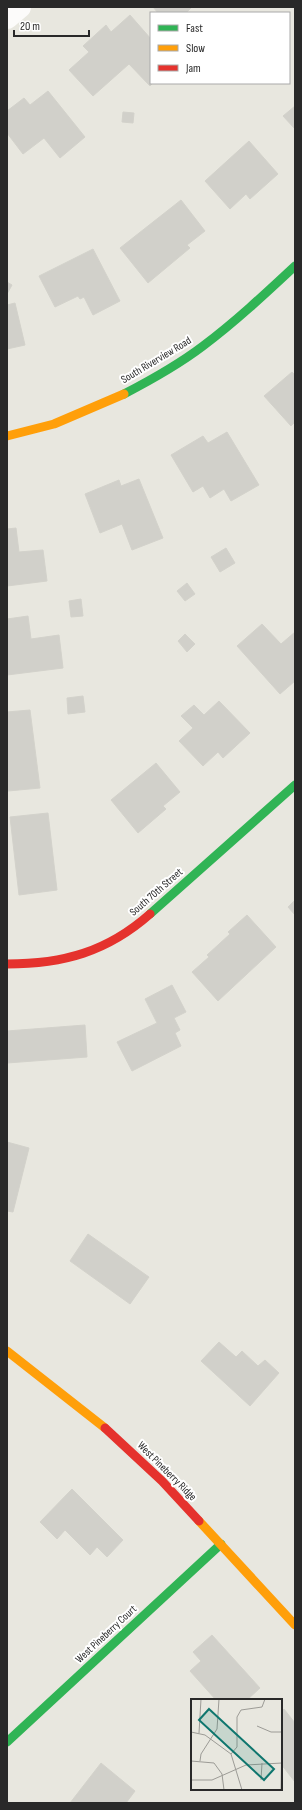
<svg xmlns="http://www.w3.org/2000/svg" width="302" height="1810" font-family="'Sofia Sans Condensed',sans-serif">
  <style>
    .building { fill: #d1d0ca; stroke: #d3d2cb }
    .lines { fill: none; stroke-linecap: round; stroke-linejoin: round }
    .street { stroke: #fcfbfa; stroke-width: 22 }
    .fast { stroke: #30b455; stroke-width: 9 }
    .slow { stroke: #ff9f0a; stroke-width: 9 }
    .jam { stroke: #e5322d; stroke-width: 9 }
    .labels { text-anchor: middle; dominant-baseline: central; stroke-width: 4; stroke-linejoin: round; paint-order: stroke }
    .street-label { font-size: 11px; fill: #292929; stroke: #fff }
    .inset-road { fill: none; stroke: #9c9b96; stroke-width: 1 }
    .view { fill: #0f766e; fill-opacity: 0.15; stroke: #0f766e; stroke-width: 2 }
    .inset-edge { fill: none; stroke: #292929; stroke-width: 2 }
  </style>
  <rect width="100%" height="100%" fill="#e8e7df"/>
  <path class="building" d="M153 7H192L186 13H158Z
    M130 15 151 39V83H153L150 86 129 64 93 96 69 70 89 52 83 46 106 25 111 32Z
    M48 91 85 137 60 158 44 138 23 154 7 133V111L24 98 30 105Z
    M295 106V129L283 116Z
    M123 112 134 113 133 123 122 122Z
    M249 141 278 174 250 199 246 194 230 209 205 181Z
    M181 200 205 231 187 245 190 248 148 283 120 248Z
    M93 249 120 301 93 315 84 297 80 299 78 296 55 307 39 276Z
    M7 282 12 285 7 294Z
    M15 303 25 345 7 349V305Z
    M292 372 295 375V422L291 426 264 396Z
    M227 432 259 485 231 501 224 489 210 498 203 486 193 492 171 455 203 436 208 443Z
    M139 479 163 538 132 550 122 524 100 533 85 494 119 480 121 486Z
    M16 528 19 552 43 550 47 581 7 586V529Z
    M226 548 235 563 220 572 211 557Z
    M187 583 195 594 185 601 177 591Z
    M81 599 83 616 71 617 69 601Z
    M28 616 31 639 59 635 63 668 7 675V619Z
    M262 624 281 644 295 632V681L280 694 237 646Z
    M185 634 195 644 187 652 178 641Z
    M83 696 85 712 68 714 67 698Z
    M219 701 250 733 223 758 218 752 203 766 179 741 193 728 181 716 194 705 204 715Z
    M30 710 40 788 8 791 7 712Z
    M156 763 180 792 163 806 166 809 138 833 111 800Z
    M48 813 57 890 19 895 10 817Z
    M295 900V915L288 907Z
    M247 915 276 947 218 1001 192 972 209 957 207 955 230 934 228 932Z
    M172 985 186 1012 174 1018 180 1030 175 1033 181 1046 132 1071 117 1042 157 1023 145 999Z
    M85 1025 87 1057 7 1063V1031Z
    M7 1142 29 1148 13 1212 7 1211Z
    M88 1234 149 1277 130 1304 70 1261Z
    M219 1342 236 1357 242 1351 258 1366 265 1360 279 1373 250 1406 201 1361Z
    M72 1489 123 1540 107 1557 97 1547 90 1555 65 1530 57 1539 40 1522Z
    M212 1635 260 1688 247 1700H216L190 1671 201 1661 193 1652Z
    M284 1709 295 1723V1782L281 1764V1712Z
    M101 1763 135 1791 126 1803H70Z"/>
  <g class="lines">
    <path class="street" d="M7 18 20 7"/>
    <path class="fast" d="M124 394C151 380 178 365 203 346 235 322 265 294 295 266
      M150 914 295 785
      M7 1742 221 1544"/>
    <path class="slow" d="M7 436 54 424 124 394
      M7 1351 105 1428
      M199 1521 295 1625"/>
    <path class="jam" d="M7 964C63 964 107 952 150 914
      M105 1428 162 1481 199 1521"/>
  </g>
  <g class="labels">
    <g class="street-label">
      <text transform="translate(156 360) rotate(-31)">South Riverview Road</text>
      <text transform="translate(156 892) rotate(-41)">South 70th Street</text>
      <text transform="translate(167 1471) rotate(45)">West Pineberry Ridge</text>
      <text transform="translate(106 1634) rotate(-43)">West Pineberry Court</text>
    </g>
  </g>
  <g transform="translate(191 1699)">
    <rect width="91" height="91" fill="#e8e7df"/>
    <path class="inset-road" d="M50 11 71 8 74 0M66 27 80 33H91M0 33 14 36 40 55 51 91M8 34 10 0M40 55 46 48V18L50 11M0 62 23 64 31 75 33 91M9 62 10 55 26 30 28 0M0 81H21L55 66 91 64M70 81 71 64M90 91 91 33"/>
    <path class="view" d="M18 10 83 70 73 81 8 21Z"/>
    <rect width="91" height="91" class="inset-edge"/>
  </g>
  <rect width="302" height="1810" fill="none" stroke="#292929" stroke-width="16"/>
  <rect x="150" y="12" width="140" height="72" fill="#ffffff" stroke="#a9a9a9"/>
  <rect x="158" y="25" width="20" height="6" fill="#30b455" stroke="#a9a9a9"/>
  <text x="186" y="32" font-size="12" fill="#292929">Fast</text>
  <rect x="158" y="45" width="20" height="6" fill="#ff9f0a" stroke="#a9a9a9"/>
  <text x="186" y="52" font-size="12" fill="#292929">Slow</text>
  <rect x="158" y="65" width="20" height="6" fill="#e5322d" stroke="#a9a9a9"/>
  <text x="186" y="72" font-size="12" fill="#292929">Jam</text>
  <path d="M14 30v6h75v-6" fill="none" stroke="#292929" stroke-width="2"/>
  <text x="20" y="30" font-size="12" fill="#292929" stroke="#ffffff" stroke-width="3" paint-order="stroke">20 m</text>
</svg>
